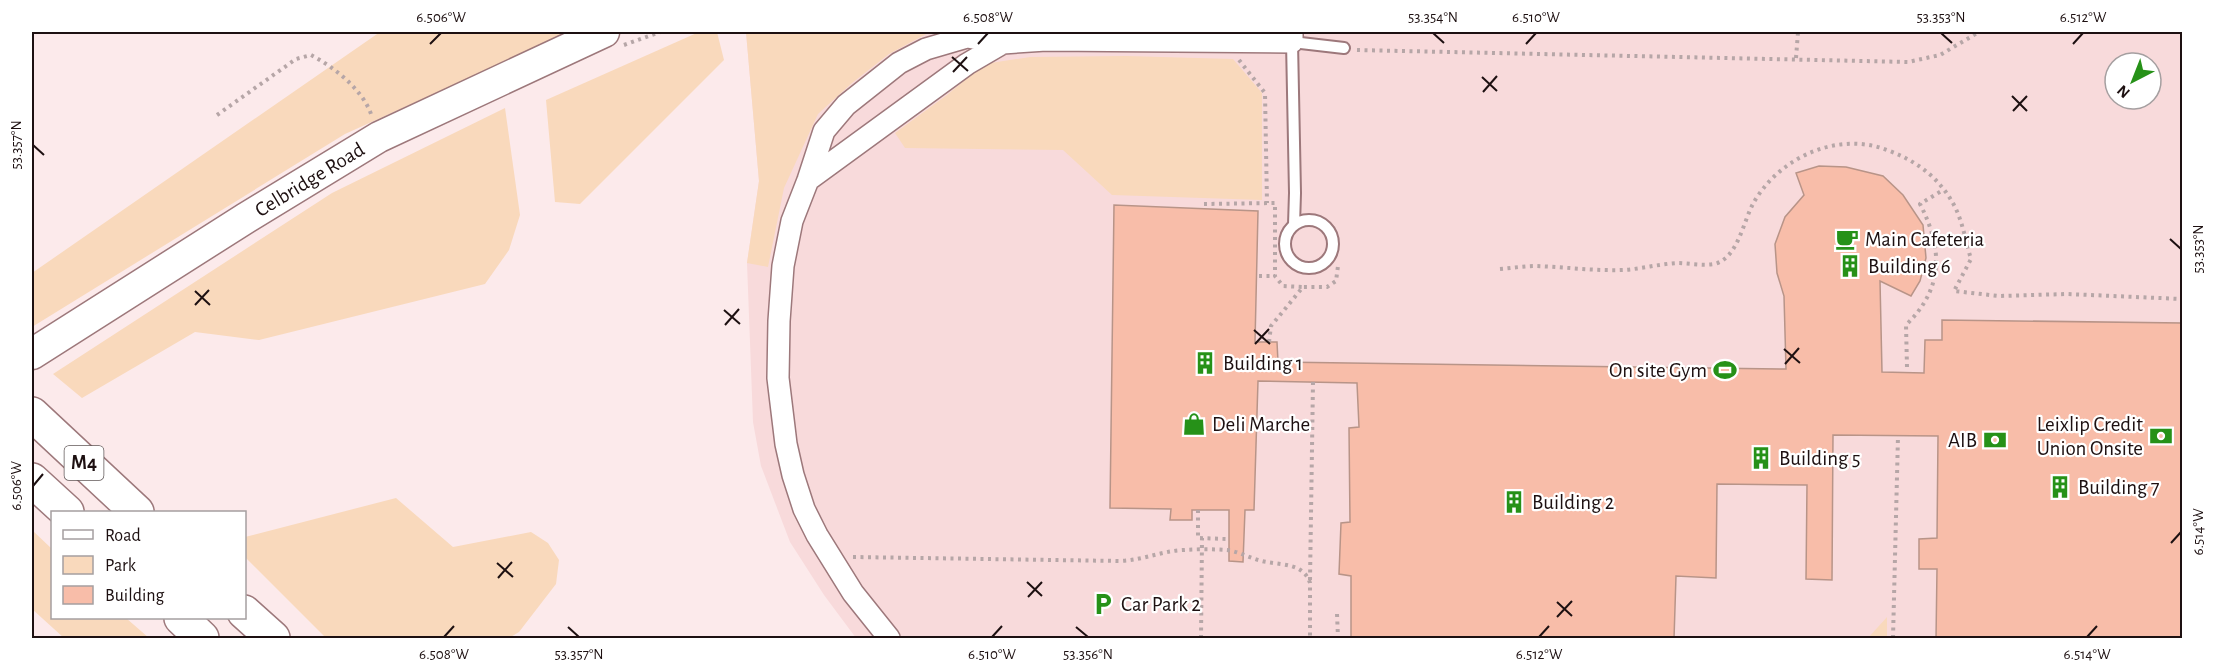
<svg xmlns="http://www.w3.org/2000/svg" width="2214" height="670" font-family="'Alegreya Sans',sans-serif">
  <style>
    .built { fill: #f8dadb; fill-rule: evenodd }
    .green { fill: #f9d9bc }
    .building { fill: #f8bda9; stroke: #b89488; stroke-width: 1.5 }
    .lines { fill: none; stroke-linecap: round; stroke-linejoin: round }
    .service-casing { stroke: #9d787b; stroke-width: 14 }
    .minor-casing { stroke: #9d787b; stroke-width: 24 }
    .secondary-casing { stroke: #9d787b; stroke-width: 33 }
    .motorway-casing { stroke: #9d787b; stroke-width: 36 }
    .path { stroke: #b6a6a7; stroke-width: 4; stroke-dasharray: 3 4.5; stroke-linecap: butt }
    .service { stroke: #fff; stroke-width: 10 }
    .minor { stroke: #fff; stroke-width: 21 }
    .secondary { stroke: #fff; stroke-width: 30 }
    .motorway { stroke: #fff; stroke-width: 33 }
    .ticks { fill: none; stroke: #1d1011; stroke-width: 2 }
    .labels { text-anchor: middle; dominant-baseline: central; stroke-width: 4.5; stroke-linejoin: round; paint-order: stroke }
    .shield { fill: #fff; stroke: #615858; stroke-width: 1.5 }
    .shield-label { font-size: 20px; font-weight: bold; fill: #1d1011 }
    .street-label { font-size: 21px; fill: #1d1011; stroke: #fff }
    .poi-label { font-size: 21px; fill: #1d1011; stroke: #fff; text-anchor: start }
    .neatline { fill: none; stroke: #1d1011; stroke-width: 2 }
    .ticks-label { font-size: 15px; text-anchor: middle; fill: #1d1011 }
  </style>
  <rect width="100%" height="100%" fill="#fceaeb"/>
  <path class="built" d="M746 32H2182V638H856L824 595 790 542 761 466 753 422 747 263 759 181ZM2115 63H2151V99H2115Z"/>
  <path class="green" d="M380 32H571L345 134 32 327V273Z
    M699 32H717L724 60 580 204 555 202 546 100Z
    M746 32H930L889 54 852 83 818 114 784 188 768 267 747 263 759 181Z
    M1126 56 1233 59 1262 93V200L1112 195 1063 150 905 148 895 133 947 95 984 64 1030 57Z
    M505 108 520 215 509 250 485 284 259 340 195 332 82 398 53 374 332 193Z
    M396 498 453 547 531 532 548 543 559 560 556 584 519 632 509 638H326L245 557V537Z
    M32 530 52 549V618H126L149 638H64L32 609Z
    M1887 617V638H1868Z"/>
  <path class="building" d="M1819 166 1846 167 1883 176 1903 195 1923 225 1926 258 1920 281 1911 296 1880 281 1882 372 1924 373 1925 340H1942V320L2182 323V639H1936L1937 569H1919V539L1937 538 1938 436 1833 435 1832 580 1806 579 1807 485 1717 484 1716 578 1676 576 1674 639H1351V576L1339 574 1341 523 1350 522 1349 428 1359 427 1357 383 1258 381 1254 510H1245L1243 562 1229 561V510H1192V520H1170L1171 509 1110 508 1114 205 1258 211 1255 342H1277L1278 362 1786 369 1784 296 1777 273 1775 244 1785 217 1804 195 1796 173Z"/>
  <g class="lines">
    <g class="service-casing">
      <path id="service" d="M1285 244a24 24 0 1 1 48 0a24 24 0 1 1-48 0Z
        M1294 225 1295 193 1292 42 1344 48"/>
    </g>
    <g class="minor-casing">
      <path id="minor" d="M808 180 967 64 1003 43
        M889 638 853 593 817 535 804 509 793 475 786 444 778 378 779 321 783 266 792 221 808 180 824 131 846 105 899 63 926 49 967 37 1003 43 1046 40 1292 42V32"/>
    </g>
    <g class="secondary-casing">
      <g id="secondary">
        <path id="s1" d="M32 354 246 218 379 137 604 32"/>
      </g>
    </g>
    <g class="motorway-casing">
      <path id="motorway" d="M32 414 137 512
        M32 480 67 512
        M244 612 273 638
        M181 618 202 638"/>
    </g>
    <path class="path" d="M624 45 660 32
      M1357 50 1908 62 1940 55 1979 32
      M1796 58 1798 32
      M1239 60 1265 93 1267 203
      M217 115 296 59 311 55C334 67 362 89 371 114
      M1204 204 1275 203V276L1283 286 1303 287
      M1500 269C1512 268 1524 266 1536 266 1565 267 1594 271 1623 270 1641 269 1659 264 1677 263 1689 263 1702 266 1714 264 1738 259 1743 221 1754 202 1780 157 1838 131 1887 150 1917 161 1940 178 1955 207 1963 223 1966 243 1971 259L1954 291 1999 296 2067 294 2182 299
      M1259 276H1275
      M1269 342 1271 326 1303 287H1327L1336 281 1338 266
      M1907 367 1906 325C1944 288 1943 249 1920 204L1943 190
      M1198 510V538L1226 539
      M853 557 1120 561C1144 560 1161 551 1184 550 1198 549 1214 549 1227 550 1241 552 1253 560 1267 562 1284 565 1304 564 1310 583V638
      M1310 580 1313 382
      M1337 614 1338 638
      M1201 638 1202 538
      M1893 638 1898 436"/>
    <use href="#service" class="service"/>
    <use href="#minor" class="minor"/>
    <use href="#secondary" class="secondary"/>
    <use href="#motorway" class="motorway"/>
  </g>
  <path class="ticks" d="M1433 33 1444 43M1941 33 1952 43M430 44 441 33M978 44 988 33M1526 44 1536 33M2073 44 2083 33M952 57 968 71M953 72 967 57M1482 77 1497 91M1483 92 1497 76M2012 96 2027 111M2013 111 2027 96M33 145 44 155M2170 239 2181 249M195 291 210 305M195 305 209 290M724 310 740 324M725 325 739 309M1254 330 1270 344M1255 344 1269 329M1784 349 1800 363M1785 364 1799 348M33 486 43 474M2171 543 2181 532M497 563 513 577M498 578 512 562M1027 582 1042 596M1028 597 1042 582M1557 602 1572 616M1557 617 1572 601M568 627 579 637M1076 627 1088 637M444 637 454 626M992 637 1002 626M1539 637 1549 626M2087 637 2097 626"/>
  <defs>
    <g id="cafe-bare" transform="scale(1.8)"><path d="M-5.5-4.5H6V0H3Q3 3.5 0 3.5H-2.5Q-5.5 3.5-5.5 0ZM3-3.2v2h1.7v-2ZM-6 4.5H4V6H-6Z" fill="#269118" stroke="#fff" stroke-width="2.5" paint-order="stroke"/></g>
    <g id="building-bare" transform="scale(1.8)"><path d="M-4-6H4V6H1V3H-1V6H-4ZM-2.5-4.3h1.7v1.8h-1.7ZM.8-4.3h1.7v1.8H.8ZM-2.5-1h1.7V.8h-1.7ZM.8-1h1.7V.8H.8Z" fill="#269118" stroke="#fff" stroke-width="2.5" paint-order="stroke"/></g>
    <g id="stadium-bare" transform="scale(1.8)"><path d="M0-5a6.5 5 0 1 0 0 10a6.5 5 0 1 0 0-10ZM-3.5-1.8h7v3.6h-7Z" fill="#269118" stroke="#fff" stroke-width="2.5" paint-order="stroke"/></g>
    <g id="shop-bare" transform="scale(1.8)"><path d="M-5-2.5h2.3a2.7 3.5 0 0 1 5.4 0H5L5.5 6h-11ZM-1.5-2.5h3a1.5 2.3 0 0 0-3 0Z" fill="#269118" stroke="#fff" stroke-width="2.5" paint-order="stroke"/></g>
    <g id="bank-bare" transform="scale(1.8)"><path d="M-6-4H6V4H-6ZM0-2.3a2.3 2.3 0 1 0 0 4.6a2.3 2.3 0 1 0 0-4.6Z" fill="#269118" stroke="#fff" stroke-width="2.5" paint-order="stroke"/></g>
    <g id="parking-bare" transform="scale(1.8)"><path d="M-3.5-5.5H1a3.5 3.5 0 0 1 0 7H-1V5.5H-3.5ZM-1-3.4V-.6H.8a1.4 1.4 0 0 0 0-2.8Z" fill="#269118" stroke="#fff" stroke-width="2.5" paint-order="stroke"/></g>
  </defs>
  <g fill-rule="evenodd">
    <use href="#cafe-bare" x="1847" y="239"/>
    <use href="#building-bare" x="1850" y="266"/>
    <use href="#building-bare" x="1205" y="363"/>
    <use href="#stadium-bare" x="1725" y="370"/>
    <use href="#shop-bare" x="1194" y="424"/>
    <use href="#bank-bare" x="2161" y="436"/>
    <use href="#bank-bare" x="1995" y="440"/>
    <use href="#building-bare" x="1761" y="458"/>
    <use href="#building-bare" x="2060" y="487"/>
    <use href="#building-bare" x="1514" y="502"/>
    <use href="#parking-bare" x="1103" y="604"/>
  </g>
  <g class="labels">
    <rect class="shield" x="64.5" y="446" width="39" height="34" rx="4.5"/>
    <g class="shield-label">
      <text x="84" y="463">M4</text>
    </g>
    <g class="street-label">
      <text stroke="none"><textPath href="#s1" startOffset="328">Celbridge Road</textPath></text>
    </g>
    <g class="poi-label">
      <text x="1865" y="239">Main Cafeteria</text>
      <text x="1868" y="266">Building 6</text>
      <text x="1223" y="363">Building 1</text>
      <text x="1707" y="370" text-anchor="end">On site Gym</text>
      <text x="1212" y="424">Deli Marche</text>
      <text x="2143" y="424" text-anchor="end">Leixlip Credit<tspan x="2143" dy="24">Union Onsite</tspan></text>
      <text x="1977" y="440" text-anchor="end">AIB</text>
      <text x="1779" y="458">Building 5</text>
      <text x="2078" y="487">Building 7</text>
      <text x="1532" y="502">Building 2</text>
      <text x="1121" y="604">Car Park 2</text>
    </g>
  </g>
  <rect width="2214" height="670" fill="none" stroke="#ffffff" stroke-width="66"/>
  <rect x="51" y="511" width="195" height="108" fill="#ffffff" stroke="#a59fa0" stroke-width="1.5"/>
  <rect x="63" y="530" width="30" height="9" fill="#ffffff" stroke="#a59fa0" stroke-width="1.5"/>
  <text x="105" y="541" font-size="18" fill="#1d1011">Road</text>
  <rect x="63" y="556" width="30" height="18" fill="#f9d9bc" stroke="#a59fa0" stroke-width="1.5"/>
  <text x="105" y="571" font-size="18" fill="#1d1011">Park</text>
  <rect x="63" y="586" width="30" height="18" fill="#f8bda9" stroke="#a59fa0" stroke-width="1.5"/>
  <text x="105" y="601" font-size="18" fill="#1d1011">Building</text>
  <g transform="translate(2133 81) rotate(222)"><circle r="28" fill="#ffffff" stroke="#a59fa0" stroke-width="1.5"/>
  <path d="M0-4.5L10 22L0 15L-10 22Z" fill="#269118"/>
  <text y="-9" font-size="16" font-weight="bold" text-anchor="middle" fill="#1d1011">N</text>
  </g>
  <rect x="33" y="33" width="2148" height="604" class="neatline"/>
  <g class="ticks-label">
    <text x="441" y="22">6.506°W</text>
    <text x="988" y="22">6.508°W</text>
    <text x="1433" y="22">53.354°N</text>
    <text x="1536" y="22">6.510°W</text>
    <text x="1941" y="22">53.353°N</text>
    <text x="2083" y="22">6.512°W</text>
    <text transform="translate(16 145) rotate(-90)" y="5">53.357°N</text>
    <text transform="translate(2198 249) rotate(-90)" y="5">53.353°N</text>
    <text transform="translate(16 486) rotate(-90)" y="5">6.506°W</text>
    <text transform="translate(2198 532) rotate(-90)" y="5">6.514°W</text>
    <text x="444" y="659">6.508°W</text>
    <text x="579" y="659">53.357°N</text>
    <text x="992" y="659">6.510°W</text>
    <text x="1088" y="659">53.356°N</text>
    <text x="1539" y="659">6.512°W</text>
    <text x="2087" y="659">6.514°W</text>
  </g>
</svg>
